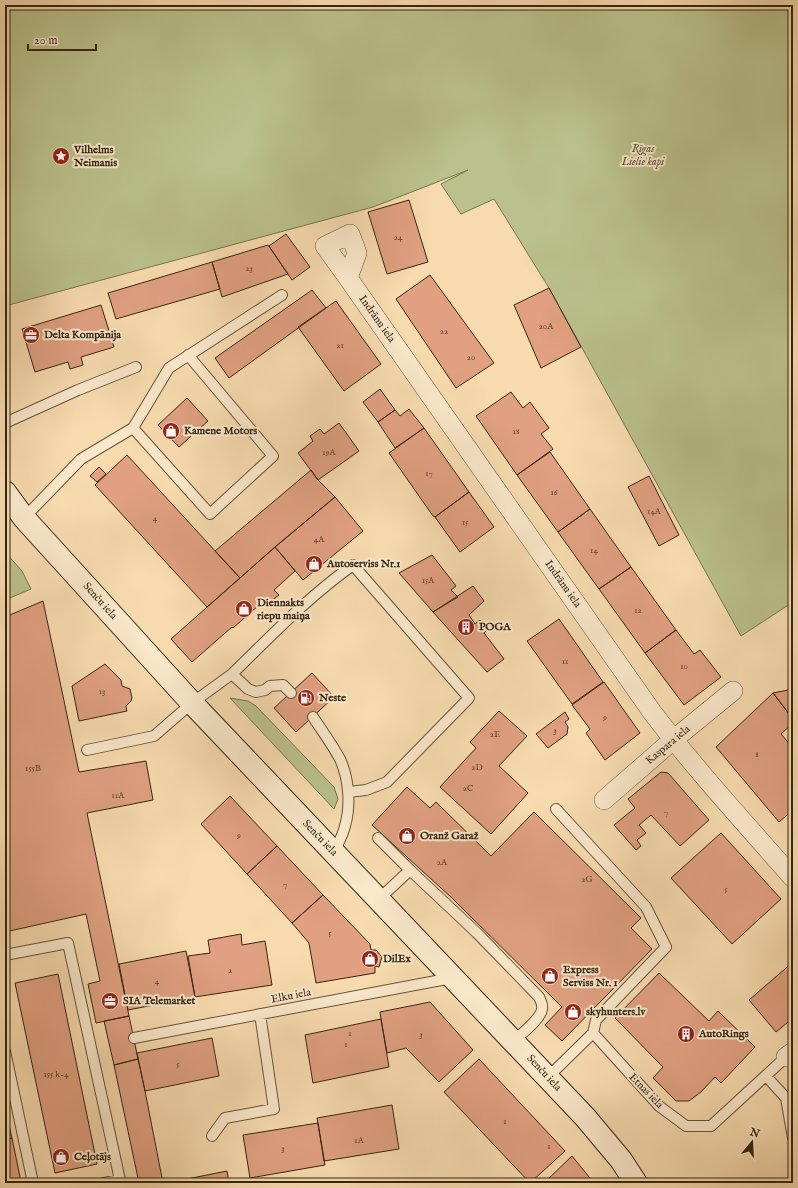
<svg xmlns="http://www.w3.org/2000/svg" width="798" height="1188" font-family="'IM FELL English',serif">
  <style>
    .green { fill: #bac18c; stroke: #787450 }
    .building { fill: #e0a081; stroke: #352613 }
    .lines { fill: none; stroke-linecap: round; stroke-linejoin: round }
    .lane-casing { stroke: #66533a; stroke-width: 12 }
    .street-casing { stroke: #66533a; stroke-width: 20 }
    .secondary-casing { stroke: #352613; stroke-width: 24 }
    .lane { stroke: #fae8cb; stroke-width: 10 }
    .street { stroke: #fae8cb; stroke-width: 19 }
    .secondary { stroke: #fae8cb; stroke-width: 22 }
    .labels { text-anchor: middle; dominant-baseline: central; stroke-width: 4; stroke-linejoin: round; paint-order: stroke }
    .number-label { font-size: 9px; fill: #60442e }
    .park-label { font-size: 11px; font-style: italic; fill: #564d31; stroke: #fae8cb }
    .poi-label { font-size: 11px; font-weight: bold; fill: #352613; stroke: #fae8cb; text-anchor: start }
    .street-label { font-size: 11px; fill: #352613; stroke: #fae8cb }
  </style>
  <rect width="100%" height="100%" fill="#f7dbaf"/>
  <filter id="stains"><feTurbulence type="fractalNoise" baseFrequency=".005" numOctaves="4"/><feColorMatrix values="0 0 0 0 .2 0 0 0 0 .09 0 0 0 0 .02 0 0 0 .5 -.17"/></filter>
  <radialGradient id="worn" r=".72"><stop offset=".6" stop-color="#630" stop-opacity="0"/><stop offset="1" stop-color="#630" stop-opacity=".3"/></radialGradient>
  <path class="green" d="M5 5H793V602L741 636 549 288 494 199 461 214 441 184 468 170 373 207 5 306Z
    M5 552 22 571 31 589 5 600Z
    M230 698 248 701 256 706 334 787 338 799 334 809Z"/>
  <path class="building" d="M409 200 428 262 387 274 368 212Z
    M286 234 310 267 292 280 269 246Z
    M268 245 288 274 222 297 212 262Z
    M212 262 220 289 116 319 108 293Z
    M430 275 494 363 456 388 396 299Z
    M549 288 581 347 541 368 514 305Z
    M312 290 326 308 229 378 215 358Z
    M336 301 381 364 344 391 298 327Z
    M101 305 114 347 81 357 83 365 70 369 68 362 35 372 22 329Z
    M380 389 395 410 378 422 363 402Z
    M511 392 523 408 530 402 549 428 541 434 553 449 517 475 476 416Z
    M187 398 208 421 179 447 158 425Z
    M409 409 424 428 395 448 378 422 395 410 400 416Z
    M339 423 359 451 318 480 298 453 313 441 310 436 320 429 324 434Z
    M424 428 469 492 435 517 433 516 389 453Z
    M550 452 590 509 558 532 517 475Z
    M127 455 240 578 207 607 95 485Z
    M99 467 106 474 97 482 90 476Z
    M311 470 318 480 335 497 275 547 240 578 215 551Z
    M649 476 679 535 659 546 628 487Z
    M469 492 494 527 460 552 435 517Z
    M335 497 363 531 303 580 275 547Z
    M590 509 631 567 599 589 558 532Z
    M275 547 295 571 274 590 279 595 269 603 265 598 258 604 259 605 233 628 232 627 192 662 171 639Z
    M432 555 456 586 451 590 458 597 433 612 399 573Z
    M631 567 676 630 645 653 599 589Z
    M473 586 484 601 469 615 475 624 480 620 487 630 484 633 504 659 487 672 433 612Z
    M43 601 79 772 146 761 153 800 87 813 129 1016 96 1023 88 984 100 981 86 914 5 932V675H7L5 664V617Z
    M559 619 603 682 572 704 527 641Z
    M676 630 694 654 700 650 721 677 684 705 645 653Z
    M105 664 121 680 122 686 130 689 132 698 131 701 126 706 127 711 79 721 72 686Z
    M312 673 334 697 296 732 274 708Z
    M604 682 640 733 605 760 586 733 590 729 572 705Z
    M793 689V719L773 693Z
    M773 693 793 719V723L781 734 793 748V760L788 764 793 769V810L779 822 716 747Z
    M499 711 527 736 499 766 528 793 491 834 440 787 476 748 470 742Z
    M565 712 569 719 565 722 568 727 567 734 548 748 536 734Z
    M661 772 668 773 709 820 680 846 651 815 639 825 646 833 637 840 641 846 636 850 614 825 635 808 628 799Z
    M407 787 430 808 436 802 491 856 534 812 641 918 631 928 652 949 562 1041 545 1025 562 1007 453 899 372 825Z
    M230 796 277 846 247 874 201 824Z
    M721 833 781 899 732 944 671 878Z
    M277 846 323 895 292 923 247 874Z
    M323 895 370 944 371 950H376L382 957 379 967 375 966V973L316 983 309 943 292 923Z
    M241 934 242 945 265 941 272 985 195 997 188 956 210 953 208 940Z
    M186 951 195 997 128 1010 119 964Z
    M793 962V1018L776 1032 749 1000Z
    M659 973 709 1021 718 1011 755 1047 721 1083 715 1077 701 1092 689 1101H676L653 1078 663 1067 615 1018Z
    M58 974 97 1164 55 1173 15 983Z
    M430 1002 473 1050 439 1082 406 1048 387 1053 381 1019 380 1012Z
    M129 1016 138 1059 114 1065 104 1021Z
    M381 1019 389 1067 313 1083 305 1035Z
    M212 1038 219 1076 145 1091 137 1053Z
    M138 1059 145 1091 163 1183H139L114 1065Z
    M479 1059 565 1151 530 1183 444 1092Z
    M392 1105 399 1149 324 1161 317 1118Z
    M5 1108 12 1138 5 1140Z
    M318 1123 325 1165 250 1178 243 1135Z
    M12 1138 21 1182 19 1183H5V1140Z
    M572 1156 594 1183H544Z
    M227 1171 229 1183H187V1179Z"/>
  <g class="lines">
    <g class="lane-casing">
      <path id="lane" d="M188 355 273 456 210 514 133 428 169 368 282 295
        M5 423 78 390 136 367
        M24 518 81 459 133 428
        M232 674C271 636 308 597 353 565L469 698 387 782 366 790 348 792
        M313 717C322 731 332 744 340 759 349 779 351 805 345 826 343 835 338 844 334 852
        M87 750 154 736 192 703 232 674 248 689 256 692 265 690 270 686 283 685 291 693
        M556 809 646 907 666 947 596 1020 593 1033
        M378 838 410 870 477 933 539 997C541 1001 543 1005 542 1009 541 1019 521 1034 514 1041
        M379 899 410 870
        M5 955 68 943 120 1180 104 1183
        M134 1038 452 978
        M5 1051 33 1183
        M766 1076 786 1098 793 1138
        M548 1077 593 1033 659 1106 686 1126H711L786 1057
        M212 1136 225 1118 274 1109 260 1014"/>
    </g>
    <g class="street-casing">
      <path id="street" d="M348 278 357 253 350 234 325 246 348 278 652 712C696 770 745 823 793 878
        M604 800 673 740 733 691
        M786 1057 793 1052"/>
    </g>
    <g class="secondary-casing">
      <path id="secondary" d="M5 492 24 518 192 703 585 1117 621 1160 636 1183"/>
    </g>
    <use href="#lane" class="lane"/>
    <use href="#street" class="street"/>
    <use href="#secondary" class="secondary"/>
  </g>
  <defs>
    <g id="sight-disc" transform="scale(0.9)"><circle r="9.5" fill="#8f2418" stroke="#fae8cb"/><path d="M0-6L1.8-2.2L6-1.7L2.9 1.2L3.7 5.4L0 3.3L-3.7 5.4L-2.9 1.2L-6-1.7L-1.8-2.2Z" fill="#fff"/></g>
    <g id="office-disc" transform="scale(0.9)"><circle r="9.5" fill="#8f2418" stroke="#fae8cb"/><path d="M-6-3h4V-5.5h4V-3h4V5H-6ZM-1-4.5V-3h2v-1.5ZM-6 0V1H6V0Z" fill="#fff"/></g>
    <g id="shop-disc" transform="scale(0.9)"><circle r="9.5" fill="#8f2418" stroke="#fae8cb"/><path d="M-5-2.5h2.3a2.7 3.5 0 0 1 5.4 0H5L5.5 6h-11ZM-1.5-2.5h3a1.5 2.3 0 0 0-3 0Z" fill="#fff"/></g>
    <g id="building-disc" transform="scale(0.9)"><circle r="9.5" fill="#8f2418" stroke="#fae8cb"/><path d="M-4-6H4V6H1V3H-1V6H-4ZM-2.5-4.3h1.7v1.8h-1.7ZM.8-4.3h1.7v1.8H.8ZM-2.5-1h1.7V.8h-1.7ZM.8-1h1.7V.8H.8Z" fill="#fff"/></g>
    <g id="fuel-disc" transform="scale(0.9)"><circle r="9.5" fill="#8f2418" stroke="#fae8cb"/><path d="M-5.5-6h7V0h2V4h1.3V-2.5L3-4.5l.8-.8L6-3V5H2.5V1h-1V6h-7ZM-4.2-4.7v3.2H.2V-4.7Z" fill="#fff"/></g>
  </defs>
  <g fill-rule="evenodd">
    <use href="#sight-disc" x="61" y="156"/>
    <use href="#office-disc" x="31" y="335"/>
    <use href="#shop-disc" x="171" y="431"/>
    <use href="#shop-disc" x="314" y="564"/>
    <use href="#shop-disc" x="244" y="609"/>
    <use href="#building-disc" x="466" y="627"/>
    <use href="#fuel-disc" x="306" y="698"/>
    <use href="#shop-disc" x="407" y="836"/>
    <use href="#shop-disc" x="370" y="959"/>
    <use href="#shop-disc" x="550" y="976"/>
    <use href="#office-disc" x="110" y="1001"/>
    <use href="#shop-disc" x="573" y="1012"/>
    <use href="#building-disc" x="686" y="1034"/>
    <use href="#shop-disc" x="61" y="1157"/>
  </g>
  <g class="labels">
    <g class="number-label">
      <text x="398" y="237">24</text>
      <text x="249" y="268">23</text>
      <text x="546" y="326">20A</text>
      <text x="444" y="331">22</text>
      <text x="340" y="345">21</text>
      <text x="471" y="357">20</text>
      <text x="516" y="431">18</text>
      <text x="329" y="452">19A</text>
      <text x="429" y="473">17</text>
      <text x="554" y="492">16</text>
      <text x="654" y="511">14A</text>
      <text x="155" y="518">4</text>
      <text x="465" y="522">15</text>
      <text x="319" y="539">4A</text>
      <text x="594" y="550">14</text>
      <text x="428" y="580">15A</text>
      <text x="638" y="610">12</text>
      <text x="565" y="661">11</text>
      <text x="684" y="666">10</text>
      <text x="102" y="691">13</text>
      <text x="605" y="717">9</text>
      <text x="555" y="730">3</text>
      <text x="495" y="734">2E</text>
      <text x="757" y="754">8</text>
      <text x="477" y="767">2D</text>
      <text x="33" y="768">155B</text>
      <text x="468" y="788">2C</text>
      <text x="118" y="795">11A</text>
      <text x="666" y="812">7</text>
      <text x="239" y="835">9</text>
      <text x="442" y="862">2A</text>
      <text x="587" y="879">2G</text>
      <text x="285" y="884">7</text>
      <text x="726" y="889">5</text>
      <text x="330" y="933">5</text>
      <text x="230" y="970">2</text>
      <text x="157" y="981">4</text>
      <text x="350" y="1033">1</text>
      <text x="421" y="1034">3</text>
      <text x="346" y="1044">1</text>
      <text x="178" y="1064">5</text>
      <text x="56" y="1074">155 k-4</text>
      <text x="505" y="1121">1</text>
      <text x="359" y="1140">1A</text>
      <text x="549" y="1146">1</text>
      <text x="283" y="1148">3</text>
    </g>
    <g class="park-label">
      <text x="643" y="149">Rīgas<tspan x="643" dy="13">Lielie kapi</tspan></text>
    </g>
    <g class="poi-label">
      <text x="74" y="150">Vilhelms<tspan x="74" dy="13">Neimanis</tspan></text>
      <text x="44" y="335">Delta Kompānija</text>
      <text x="184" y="431">Kamene Motors</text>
      <text x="327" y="564">Autoserviss Nr.1</text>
      <text x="257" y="603">Diennakts<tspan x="257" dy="13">riepu maiņa</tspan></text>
      <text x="479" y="627">POGA</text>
      <text x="319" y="698">Neste</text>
      <text x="420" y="836">Oranž Garaž</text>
      <text x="383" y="959">DilEx</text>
      <text x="563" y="970">Express<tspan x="563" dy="13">Serviss Nr. 1</tspan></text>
      <text x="123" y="1001">SIA Telemarket</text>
      <text x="586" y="1012">skyhunters.lv</text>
      <text x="699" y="1034">AutoRings</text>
      <text x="74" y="1157">Ceļotājs</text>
    </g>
    <g class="street-label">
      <text transform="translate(377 319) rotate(55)">Indrānu iela</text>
      <text transform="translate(563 584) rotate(55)">Indrānu iela</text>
      <text transform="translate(100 601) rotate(48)">Senču iela</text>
      <text transform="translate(668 745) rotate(-40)">Kaspara iela</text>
      <text transform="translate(320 838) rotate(46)">Senču iela</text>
      <text transform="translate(291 996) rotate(-11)">Elku iela</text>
      <text transform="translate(544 1073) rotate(47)">Senču iela</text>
      <text transform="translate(646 1091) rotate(46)">Etnas iela</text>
    </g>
  </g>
  <rect width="798" height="1188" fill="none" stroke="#f7dbaf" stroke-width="20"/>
  <rect x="6" y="6" width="786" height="1176" fill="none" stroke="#352613" stroke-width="2"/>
  <rect x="10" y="10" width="778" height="1168" fill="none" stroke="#352613"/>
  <g transform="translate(752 1142) rotate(18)" stroke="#fae8cb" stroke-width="3" paint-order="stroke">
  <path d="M0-3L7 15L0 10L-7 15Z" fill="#352613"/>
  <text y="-6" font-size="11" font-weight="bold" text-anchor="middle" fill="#352613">N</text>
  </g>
  <path d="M28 44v6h68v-6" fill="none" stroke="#352613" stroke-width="2"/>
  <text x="34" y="44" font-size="12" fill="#352613" stroke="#fae8cb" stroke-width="3" paint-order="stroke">20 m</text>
  <rect width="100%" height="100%" filter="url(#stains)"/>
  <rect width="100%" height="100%" fill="url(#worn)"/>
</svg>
